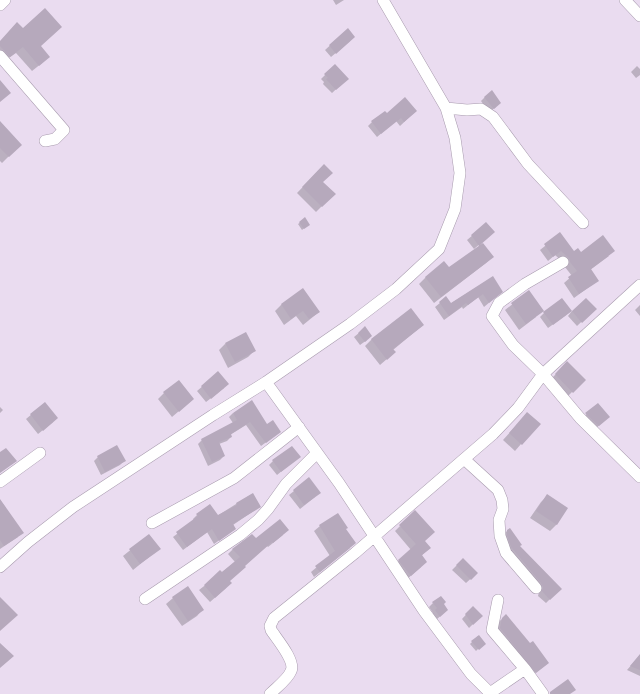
<svg xmlns="http://www.w3.org/2000/svg" width="640" height="694" font-family="'Roboto Condensed',sans-serif">
  <style>
    .shadow { fill: #0003 }
    .building { fill: #b6a9bc }
    .lines { fill: none; stroke-linecap: round; stroke-linejoin: round }
    .minor-casing { stroke: #a89bae; stroke-width: 12 }
    .minor { stroke: #fff; stroke-width: 11 }
  </style>
  <rect width="100%" height="100%" fill="#eadcf0"/>
  <path class="shadow" d="M333 0H344L336 5Z
    M348 29 350 41 331 57 325 50Z
    M0 42 40 46 42 63 32 71 16 53 3 62 0 59Z
    M335 65 347 79 332 93 323 84 324 82 321 79Z
    M637 66 640 69V75L636 78 631 72Z
    M485 97 496 107 489 112 481 101Z
    M416 111 400 126 396 121 377 137 368 126 372 122 386 114Z
    M0 129 14 151 2 163 0 161Z
    M324 165 322 182 334 194 316 212 297 193Z
    M305 219 307 226 302 230 298 224Z
    M486 224 489 236 474 249 467 240Z
    M560 234 574 253 609 256 590 270 597 281 574 298 564 283 572 276 565 267 564 263 555 255 548 261 540 250Z
    M492 257 486 263 434 303 419 284 426 277 449 269Z
    M493 277 497 296 484 307 478 297 463 309 462 307 444 320 435 307 446 298 450 304Z
    M303 290 319 312 303 325 296 316 284 325 275 311 281 305Z
    M529 291 536 317 519 330 505 310Z
    M640 305V316L635 310Z
    M595 309 577 326 568 316 572 311Z
    M544 313 566 315 548 328 540 317Z
    M423 325 393 350 395 352 380 365 365 346 372 339Z
    M365 328 367 340 360 345 354 337Z
    M225 344 254 351 248 357 228 368 219 350Z
    M567 363 584 380 566 398 549 381Z
    M218 373 224 388 206 402 197 391Z
    M164 393 193 399 172 417 158 399Z
    M45 403 53 422 38 434 26 419Z
    M598 404 604 421 594 430 582 418Z
    M0 407 3 410 0 413Z
    M233 413 280 432 261 446 246 425 230 435 231 437 227 441 219 444 224 456 220 460 208 466 198 444 202 440 233 423 229 417Z
    M521 420V444L515 451 503 440Z
    M98 457 124 461 120 465 101 475 94 461Z
    M299 457 277 475 269 465 273 461Z
    M309 479 315 497 300 509 289 495Z
    M252 494 260 506 255 510 233 525 235 529 214 544 207 532 183 550 173 537 194 521 193 519 197 515 209 506 217 516Z
    M547 496 557 524 550 531 530 518 541 502Z
    M0 500 6 508V509L18 537 0 549Z
    M320 526 345 529 350 548 314 577 311 572 330 556 314 531Z
    M400 526 424 541 430 548 421 556V567L406 580 394 565 411 550 395 531Z
    M507 531 519 546 560 589 546 603 538 596 539 592 507 551 503 535Z
    M149 535 159 549 133 570 123 556Z
    M283 535 268 547 267 546 244 566 229 581 226 588 210 602 199 590 235 562 228 554 233 549 256 539Z
    M463 559 477 573 466 583 452 570Z
    M173 598 203 609 197 616 182 626 166 604Z
    M433 603 447 610 436 620 432 615 433 613 429 607Z
    M473 607 481 616 469 628 462 619Z
    M502 619 548 663 530 677 495 634 496 624Z
    M478 636 484 643 476 651 470 644Z
    M640 655V676L627 670Z"/>
  <path class="building" d="M45 8 62 27 41 46 50 57 39 66 23 47 10 57 0 46V41L17 22 23 28Z
    M348 28 355 37 336 54 329 45Z
    M335 64 349 79 336 90 326 79 328 78 324 74Z
    M0 80 11 93 0 102Z
    M492 90 501 103 494 109 484 97Z
    M405 97 417 111 404 122 401 118 381 134 371 121 385 111 387 113Z
    M0 121 22 145 9 157 0 148Z
    M324 164 333 173 323 182 336 194 322 207 302 187Z
    M305 217 310 225 304 229 299 222Z
    M486 222 495 232 479 246 471 235Z
    M560 232 574 251 578 248 581 252 603 235 615 251 591 269 599 281 579 294 568 277 577 271 570 262 569 258 561 251 553 257 544 244Z
    M483 243 494 257 441 297 425 277 444 261 449 267Z
    M493 276 503 292 489 303 483 294 468 305 466 303 449 316 439 302 446 296 451 303Z
    M303 288 320 312 309 319 303 311 291 319 281 304Z
    M529 290 544 311 526 324 511 303Z
    M562 298 572 311 553 325 543 312Z
    M586 298 597 309 582 323 572 311Z
    M411 308 424 325 393 349 396 352 387 360 371 339Z
    M365 326 372 336 365 342 358 333Z
    M246 332 256 351 235 362 225 343Z
    M567 361 586 380 573 393 555 374Z
    M218 371 229 384 211 399 201 386Z
    M179 380 194 399 179 412 163 392Z
    M252 400 267 424 273 420 281 432 266 443 250 422 231 434 232 437 219 442 225 456 212 462 201 439 237 420 233 413Z
    M45 402 58 418 43 431 30 414Z
    M598 403 610 417 599 426 585 413Z
    M527 412 541 424 522 445 509 433Z
    M117 445 126 461 105 472 97 456Z
    M292 446 301 457 281 472 272 460Z
    M6 448 17 461 0 473V452Z
    M309 477 321 493 304 505 293 490Z
    M253 493 261 507 233 524 236 529 219 541 212 529 187 547 176 532 198 516 196 514 210 504 218 515 237 505 236 503Z
    M547 494 568 508 557 525 536 511Z
    M0 499 24 533 4 546 0 540Z
    M415 510 435 532 425 541 431 548 422 555 427 562 411 576 398 560 416 544 399 525Z
    M338 513 348 528 346 529 356 543 320 572 315 566 335 551 319 525Z
    M280 519 289 530 273 543 272 542 245 566 246 567 230 581 232 583 215 598 204 585 220 570 222 572 240 557 232 549 252 534 256 538Z
    M510 528 522 545 520 546 562 589 550 600 542 591 543 587 541 583 511 547 507 535V530Z
    M149 534 161 549 140 564 129 549Z
    M463 558 478 573 471 580 456 565Z
    M188 586 204 610 188 621 172 597Z
    M441 596 446 602 444 604 448 610 440 617 435 610 437 608 432 602Z
    M0 597 18 615 0 631Z
    M473 606 483 616 473 625 465 614Z
    M506 614 530 643 533 641 549 663 536 673 500 628 502 618Z
    M479 635 486 644 479 650 471 641Z
    M0 643 14 656 0 668Z
    M640 654V670L630 666Z
    M568 679 576 690 570 694H550V692Z"/>
  <g class="lines">
    <g class="minor-casing">
      <path id="minor" d="M625 0 640 16
        M0 5 5 0
        M0 56 64 130 55 139 45 141
        M446 108 467 110 481 109 493 117 528 164 583 223
        M563 262 525 284 499 303 492 316 513 345 543 374 580 418 640 477
        M266 382 339 483 424 611 471 674 491 694
        M464 459 498 490 502 500 503 509 499 520 500 536 506 553 536 588
        M0 482 40 453
        M152 523 234 478 299 427
        M0 567 28 542 73 507 213 415 266 382 350 324 396 289 439 249 455 209 460 173 455 138 446 108 383 0
        M145 599 240 535 258 520 268 509 286 484 317 453
        M498 600 492 630 525 669 543 694
        M490 693 525 669
        M270 694C277 687 288 679 291 671 296 661 276 638 271 630L270 626 274 618 355 553 493 434 518 408 543 374 640 285"/>
    </g>
    <use href="#minor" class="minor"/>
  </g>
</svg>
